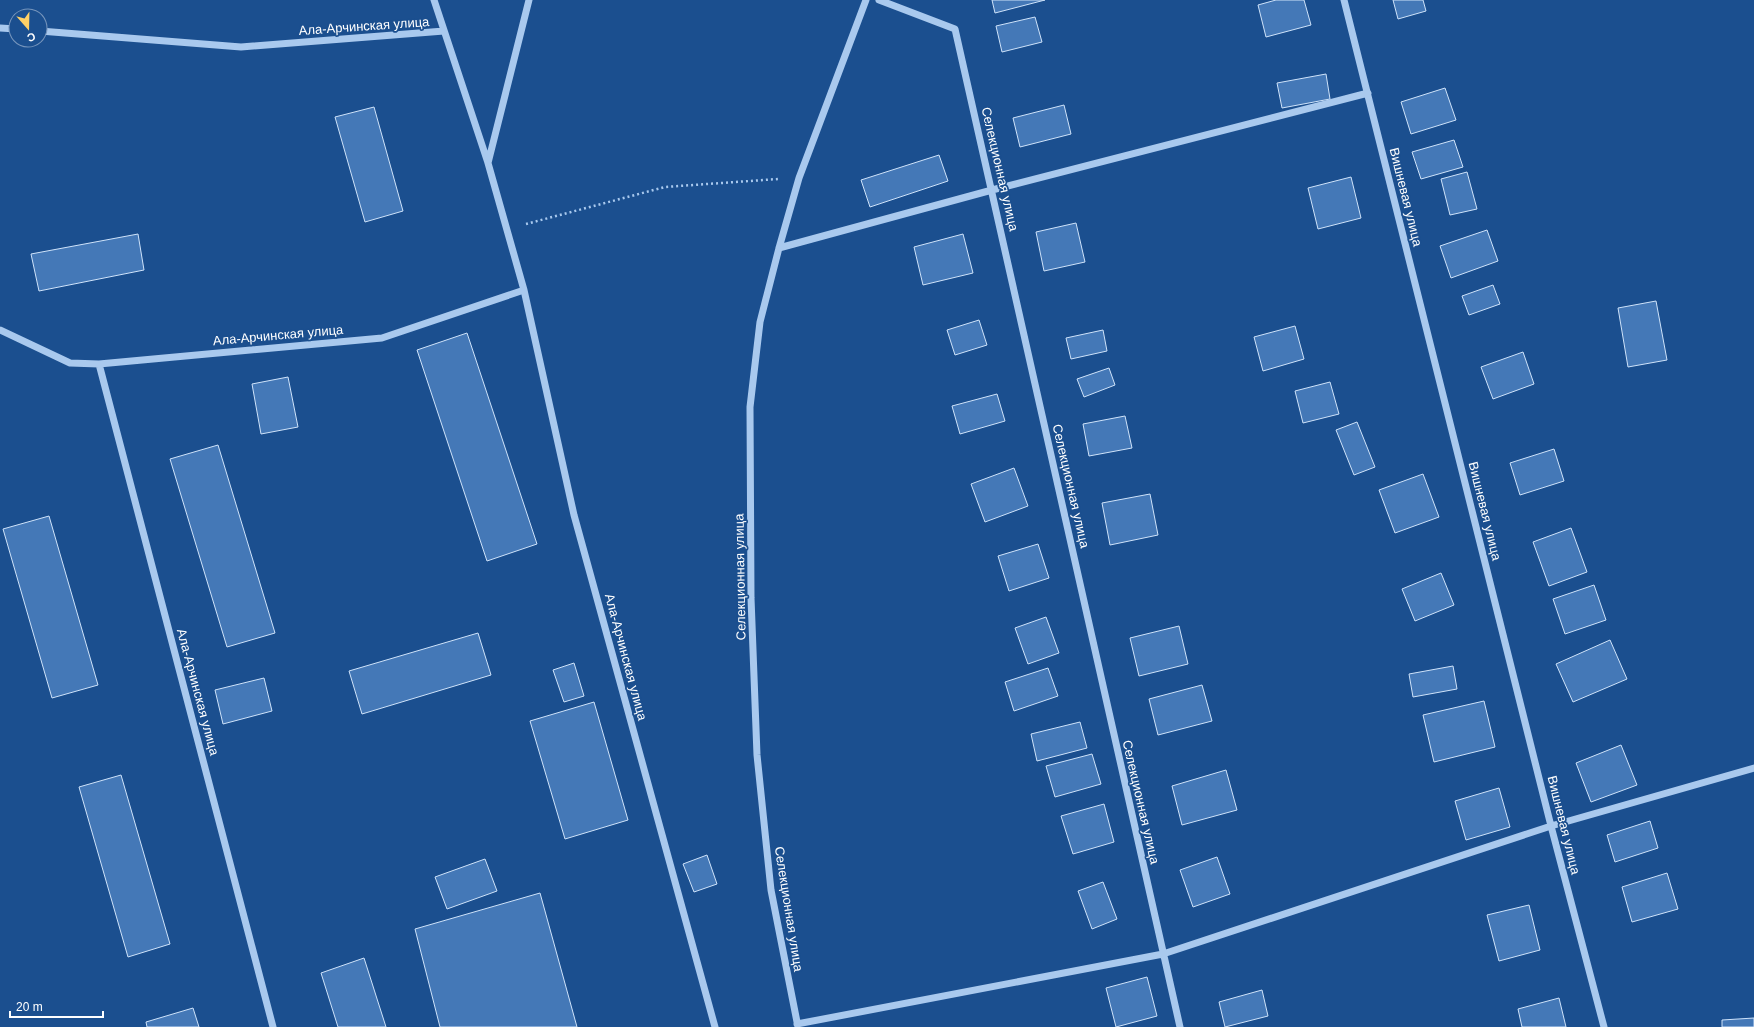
<svg xmlns="http://www.w3.org/2000/svg" width="1754" height="1027" font-family="Helvetica,sans-serif">
  <style>
    .building { fill: #4478b7; stroke: #cfe3fa }
    .lines { fill: none; stroke-linecap: round; stroke-linejoin: round }
    .path { stroke: #a9c9ee; stroke-width: 2.5; stroke-dasharray: 2 3; stroke-linecap: butt }
    .minor { stroke: #a9c9ee; stroke-width: 7 }
    .labels { text-anchor: middle; dominant-baseline: central; stroke-width: 3.5; stroke-linejoin: round; paint-order: stroke }
    .street-label { font-size: 13px; fill: #fff; stroke: #1b4f8f }
  </style>
  <rect width="100%" height="100%" fill="#1b4f8f"/>
  <path class="building" d="M992 0H1045L995 13Z
    M1276 0H1304L1311 25 1266 37 1258 5Z
    M1393 0H1423L1426 11 1398 19Z
    M1035 17 1042 42 1002 52 996 26Z
    M1326 74 1330 99 1282 108 1277 83Z
    M1445 88 1456 120 1411 134 1401 102Z
    M1064 105 1071 134 1020 147 1013 118Z
    M374 107 403 211 365 222 335 117Z
    M1454 140 1463 167 1421 179 1412 152Z
    M939 155 948 181 870 207 861 180Z
    M1467 172 1477 209 1450 215 1441 179Z
    M1351 177 1361 218 1318 229 1308 188Z
    M1076 223 1085 262 1044 271 1036 232Z
    M1487 230 1498 261 1451 278 1440 246Z
    M138 234 144 270 39 291 31 254Z
    M963 234 973 273 923 285 914 247Z
    M1493 285 1500 304 1469 315 1462 296Z
    M1656 301 1667 360 1628 367 1618 308Z
    M979 320 987 345 955 355 947 330Z
    M1295 326 1304 359 1263 371 1254 337Z
    M1103 330 1107 351 1071 359 1066 338Z
    M467 333 537 544 487 561 417 350Z
    M1523 352 1534 384 1493 399 1481 367Z
    M1109 368 1115 385 1084 397 1077 379Z
    M288 377 298 427 261 434 252 384Z
    M1330 382 1339 414 1303 423 1295 391Z
    M997 394 1005 421 960 434 952 406Z
    M1125 416 1132 448 1089 456 1083 424Z
    M1357 422 1375 467 1354 475 1336 430Z
    M218 445 275 633 227 647 170 459Z
    M1554 449 1564 481 1520 495 1510 463Z
    M1014 468 1028 506 985 522 971 484Z
    M1423 474 1439 517 1395 533 1379 490Z
    M1150 494 1158 535 1110 545 1102 503Z
    M49 516 98 685 52 698 3 529Z
    M1571 528 1587 572 1549 586 1533 542Z
    M1038 544 1049 578 1009 591 998 556Z
    M1441 573 1454 605 1415 621 1402 589Z
    M1594 585 1606 620 1565 634 1553 599Z
    M1046 617 1059 653 1028 664 1015 628Z
    M1179 626 1188 664 1139 676 1130 638Z
    M478 633 491 675 362 714 349 671Z
    M1610 640 1627 679 1573 702 1556 664Z
    M574 663 584 696 564 702 553 670Z
    M1453 666 1457 689 1413 697 1409 674Z
    M1048 668 1058 696 1014 711 1005 682Z
    M264 678 272 711 223 724 215 690Z
    M1202 685 1212 721 1158 735 1149 699Z
    M1484 701 1495 747 1434 762 1423 715Z
    M594 702 628 820 565 839 530 721Z
    M1080 722 1087 748 1037 761 1031 734Z
    M1621 745 1637 785 1591 802 1576 763Z
    M1092 754 1101 784 1055 797 1046 766Z
    M1226 770 1237 810 1182 825 1172 786Z
    M121 775 170 944 128 957 79 787Z
    M1499 788 1510 827 1466 840 1455 801Z
    M1104 804 1114 842 1073 854 1061 816Z
    M1650 821 1658 848 1615 862 1607 835Z
    M707 855 717 884 694 892 683 864Z
    M1217 857 1230 894 1193 907 1180 870Z
    M485 859 497 891 447 909 435 877Z
    M1667 873 1678 909 1632 922 1622 887Z
    M1103 882 1117 919 1092 929 1078 891Z
    M540 893 577 1027H440L415 929Z
    M1529 905 1540 950 1499 961 1487 915Z
    M364 958 386 1027H338L321 973Z
    M1147 977 1157 1016 1116 1027 1106 988Z
    M1262 990 1268 1016 1225 1027 1219 1002Z
    M1559 998 1566 1027H1522L1518 1009Z
    M193 1008 199 1027H147L146 1022Z
    M1754 1018V1027H1722V1020Z"/>
  <g class="lines">
    <path class="path" d="M526 224 665 187 778 179"/>
    <path class="minor" d="M434 0 488 163 524 290 574 515 715 1027
      M879 0 955 29 1180 1027
      M1344 0 1551 826 1604 1027
      M0 28 16 29
      M40 31 241 47 444 31
      M488 163 529 0
      M779 248 992 190 1368 93
      M0 330 70 363 99 364
      M797 1024 1163 954 1551 826 1754 768
      M273 1027 99 364 382 338 524 290
      M798 1027 771 890 757 755 751 598 750 407 760 322 779 248 799 178 866 0"/>
  </g>
  <g class="labels">
    <g class="street-label">
      <text transform="translate(364 26) rotate(-4)">Ала-Арчинская улица</text>
      <text transform="translate(1000 169) rotate(77)">Селекционная улица</text>
      <text transform="translate(1406 197) rotate(76)">Вишневая улица</text>
      <text transform="translate(278 335) rotate(-5)">Ала-Арчинская улица</text>
      <text transform="translate(1071 486) rotate(77)">Селекционная улица</text>
      <text transform="translate(1485 511) rotate(76)">Вишневая улица</text>
      <text transform="translate(740 577) rotate(-91)">Селекционная улица</text>
      <text transform="translate(626 657) rotate(75)">Ала-Арчинская улица</text>
      <text transform="translate(198 692) rotate(75)">Ала-Арчинская улица</text>
      <text transform="translate(1141 802) rotate(77)">Селекционная улица</text>
      <text transform="translate(1564 825) rotate(76)">Вишневая улица</text>
      <text transform="translate(789 909) rotate(81)">Селекционная улица</text>
    </g>
  </g>
  <g transform="translate(28 28) rotate(160)"><circle r="19" fill="#1b4f8f" stroke="#7695bc"/>
  <path d="M0-3L7 15L0 10L-7 15Z" fill="#ffd166"/>
  <text y="-6" font-size="11" font-weight="bold" text-anchor="middle" fill="#ffffff">С</text>
  </g>
  <path d="M10 1011v6h93v-6" fill="none" stroke="#ffffff" stroke-width="2"/>
  <text x="16" y="1011" font-size="12" fill="#ffffff" stroke="#1b4f8f" stroke-width="3" paint-order="stroke">20 m</text>
</svg>
